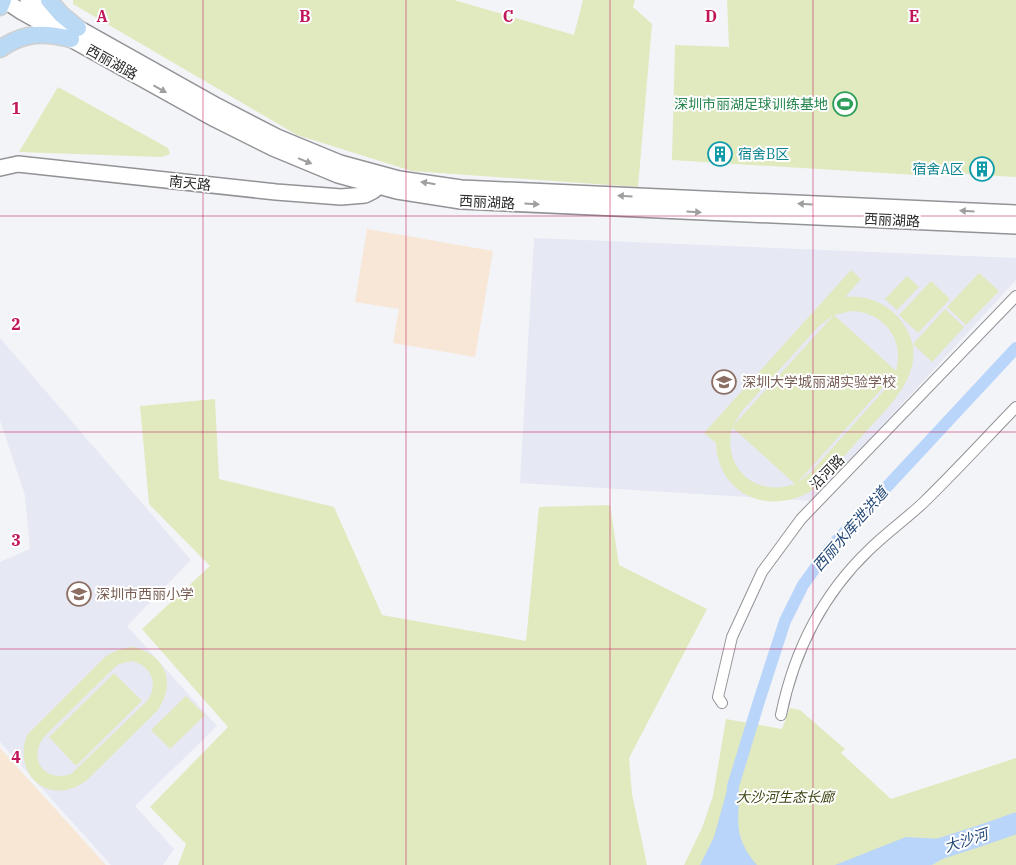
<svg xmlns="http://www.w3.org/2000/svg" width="1016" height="865" font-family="'IBM Plex Serif','Noto Sans SC',serif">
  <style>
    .commercial { fill: #f8e7d6 }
    .industrial { fill: #f9e7d6 }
    .built { fill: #e6e8f3 }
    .green { fill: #e1e9be; fill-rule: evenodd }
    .water { fill: #b9d5fa }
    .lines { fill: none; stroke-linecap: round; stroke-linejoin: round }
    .canal { stroke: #b9d5fa; stroke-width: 12 }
    .river { stroke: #b9d5fa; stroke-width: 21 }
    .street-casing { stroke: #939397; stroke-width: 12 }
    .secondary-casing { stroke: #939397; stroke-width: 18 }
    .primary-casing { stroke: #d0d0d0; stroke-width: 19 }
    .street { stroke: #fff; stroke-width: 10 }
    .secondary { stroke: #fff; stroke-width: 15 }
    .primary { stroke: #bad9f5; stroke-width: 16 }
    .oneway { fill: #9f9fa0 }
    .grid { fill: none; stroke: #c2185b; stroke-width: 1; stroke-opacity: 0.55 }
    .labels { text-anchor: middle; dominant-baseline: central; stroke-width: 4; stroke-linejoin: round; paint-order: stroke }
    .street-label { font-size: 14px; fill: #2a2a2b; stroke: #fff }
    .leisure-label { font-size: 14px; fill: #27864d; stroke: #fff; text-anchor: end }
    .culture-label { font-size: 14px; fill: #0d838f; stroke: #fff; text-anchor: start }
    .education-label { font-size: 14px; fill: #785e54; stroke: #fff; text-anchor: start }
    .park-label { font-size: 14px; font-style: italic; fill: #3d4310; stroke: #fff }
    .water-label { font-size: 15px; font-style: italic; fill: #244978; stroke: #fff }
    .grid-label { font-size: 16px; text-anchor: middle; font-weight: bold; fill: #c2185b; stroke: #fff; stroke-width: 4; stroke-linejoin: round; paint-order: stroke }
  </style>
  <rect width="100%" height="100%" fill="#f3f4f8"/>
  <path class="commercial" d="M367 229 493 251 475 357 393 343 399 309 355 302Z"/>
  <path class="industrial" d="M0 748 106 865H0Z"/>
  <path class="built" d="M534 238 1016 258V280L813 501 520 483Z
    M0 338 191 560 127 626 217 726 135 806 174 849 163 865H111L0 742V562L30 549 25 495 0 420Z"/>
  <path class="green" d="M73 0H454L574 35 583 0H635L633 7 652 24 638 187 412 171 297 135 73 4Z
    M727 0H1016V177L933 172 932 176 672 160 675 45 729 47Z
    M58 87 168 148 170 154 162 157 19 152Z
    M851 270 861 279 845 297C865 295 884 302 897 316 939 363 891 404 861 437 845 455 829 474 811 491 769 516 718 495 716 443L704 433ZM851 311C884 312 905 339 896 371L834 315ZM832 316V317L733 426 741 412 819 326ZM895 374 887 387 809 474 797 483ZM732 428H733L795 484C756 498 722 468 732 428Z
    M979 273 999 291 966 325 947 307Z
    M907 276 919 287 897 310 885 299Z
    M931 281 950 299 918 333 899 315Z
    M945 309 964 327 932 362 913 344Z
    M215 399 219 479 334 507 382 615 526 641 539 507 610 505 619 565 707 609 629 758 632 794 647 865H178L186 844 150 807 228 727 142 629 210 566 149 504 140 406Z
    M133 647C166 655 177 683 157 711L86 781C50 807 12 776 27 735L105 657C114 651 122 648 133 647ZM132 661C152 666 159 685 147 701L71 774C45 783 27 759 44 737L114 668 119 664Z
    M114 673 142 701 76 766 49 737Z
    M186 696 205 715 170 749 151 730Z
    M790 708 800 710 845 749 841 753 891 799 1016 758V865H684L702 828 713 796 726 719 782 729Z"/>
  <path class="water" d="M727 790 740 792C737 824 735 839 757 865H700L714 837Z
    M906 837 943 839 949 851 946 857 932 865H835Z"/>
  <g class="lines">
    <path class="canal" d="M732 806 733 786 759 701 785 621 803 585 829 549 1016 348"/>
    <path class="river" d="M888 865C931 851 974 839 1016 823"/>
    <g class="street-casing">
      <path id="street" d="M722 703 718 697 732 637 762 572 801 519 1016 296
        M781 715C794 651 821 596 869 550 886 533 906 519 923 503 955 472 985 439 1016 407"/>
    </g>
    <g class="secondary-casing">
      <path id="secondary" d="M4 0 22 12 211 117 273 148 338 175 397 191 461 201 1016 226
        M28 0 217 106 277 137 340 163 399 179 461 188 1016 213
        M0 168 18 164 276 192 341 197 365 195 373 191 379 186"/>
    </g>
    <g class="primary-casing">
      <path id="primary" d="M49 0 61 14 78 28
        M0 7 3 0
        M0 49C24 32 44 32 71 39"/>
    </g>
    <use href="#street" class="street"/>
    <use href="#secondary" class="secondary"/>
    <use href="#primary" class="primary"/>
  </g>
  <defs><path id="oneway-solid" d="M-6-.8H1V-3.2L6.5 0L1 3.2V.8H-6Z" transform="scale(1.25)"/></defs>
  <g class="oneway">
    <use href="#oneway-solid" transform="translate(160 89) rotate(29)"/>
    <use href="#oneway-solid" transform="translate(305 161) rotate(22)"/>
    <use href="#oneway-solid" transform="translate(428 183) rotate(-171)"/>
    <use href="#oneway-solid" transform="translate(625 196) rotate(-177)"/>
    <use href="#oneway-solid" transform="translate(532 204) rotate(3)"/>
    <use href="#oneway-solid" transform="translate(805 204) rotate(-177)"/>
    <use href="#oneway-solid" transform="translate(967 211) rotate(-177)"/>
    <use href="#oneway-solid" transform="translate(694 212) rotate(3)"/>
  </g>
  <path class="grid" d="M203 0V865M406 0V865M610 0V865M813 0V865M0 216H1016M0 432H1016M0 649H1016"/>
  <defs>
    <g id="stadium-ring" transform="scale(1.25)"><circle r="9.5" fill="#fff" stroke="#2e9e5b" stroke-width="1.5"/><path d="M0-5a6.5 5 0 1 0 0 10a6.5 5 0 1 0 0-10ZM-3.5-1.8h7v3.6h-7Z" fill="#2e9e5b"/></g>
    <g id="building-ring" transform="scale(1.25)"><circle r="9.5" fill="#fff" stroke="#0f9aa8" stroke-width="1.5"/><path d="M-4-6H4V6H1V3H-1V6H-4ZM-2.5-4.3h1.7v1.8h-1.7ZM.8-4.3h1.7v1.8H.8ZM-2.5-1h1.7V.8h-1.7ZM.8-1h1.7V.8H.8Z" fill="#0f9aa8"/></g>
    <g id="school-ring" transform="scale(1.25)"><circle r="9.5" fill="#fff" stroke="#8d6e63" stroke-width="1.5"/><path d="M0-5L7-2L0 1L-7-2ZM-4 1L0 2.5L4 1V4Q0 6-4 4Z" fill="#8d6e63"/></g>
  </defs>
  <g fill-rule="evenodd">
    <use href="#stadium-ring" x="845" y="104"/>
    <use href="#building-ring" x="720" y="154"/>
    <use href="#building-ring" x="982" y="169"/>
    <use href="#school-ring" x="724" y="382"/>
    <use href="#school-ring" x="79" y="594"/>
  </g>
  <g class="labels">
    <g class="street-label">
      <text transform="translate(112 62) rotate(29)">西丽湖路</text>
      <text transform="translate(190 183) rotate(6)">南天路</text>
      <text transform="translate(487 202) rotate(3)">西丽湖路</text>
      <text transform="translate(892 220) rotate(3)">西丽湖路</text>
      <text transform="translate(827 472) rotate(-46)">沿河路</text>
    </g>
    <g class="leisure-label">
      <text x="828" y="104">深圳市丽湖足球训练基地</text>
    </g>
    <g class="culture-label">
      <text x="738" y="154">宿舍B区</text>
      <text x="964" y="169" text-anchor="end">宿舍A区</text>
    </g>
    <g class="education-label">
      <text x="742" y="382">深圳大学城丽湖实验学校</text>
      <text x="96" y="594">深圳市西丽小学</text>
    </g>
    <g class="park-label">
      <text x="785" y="797">大沙河生态长廊</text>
    </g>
    <g class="water-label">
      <text transform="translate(850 529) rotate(-49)">西丽水库泄洪道</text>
      <text transform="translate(966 840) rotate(-18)">大沙河</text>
    </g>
  </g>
  <g class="grid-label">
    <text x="102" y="22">A</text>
    <text x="305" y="22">B</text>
    <text x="508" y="22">C</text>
    <text x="711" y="22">D</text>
    <text x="914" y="22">E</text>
    <text x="16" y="114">1</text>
    <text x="16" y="330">2</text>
    <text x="16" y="546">3</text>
    <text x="16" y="763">4</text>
  </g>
</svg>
